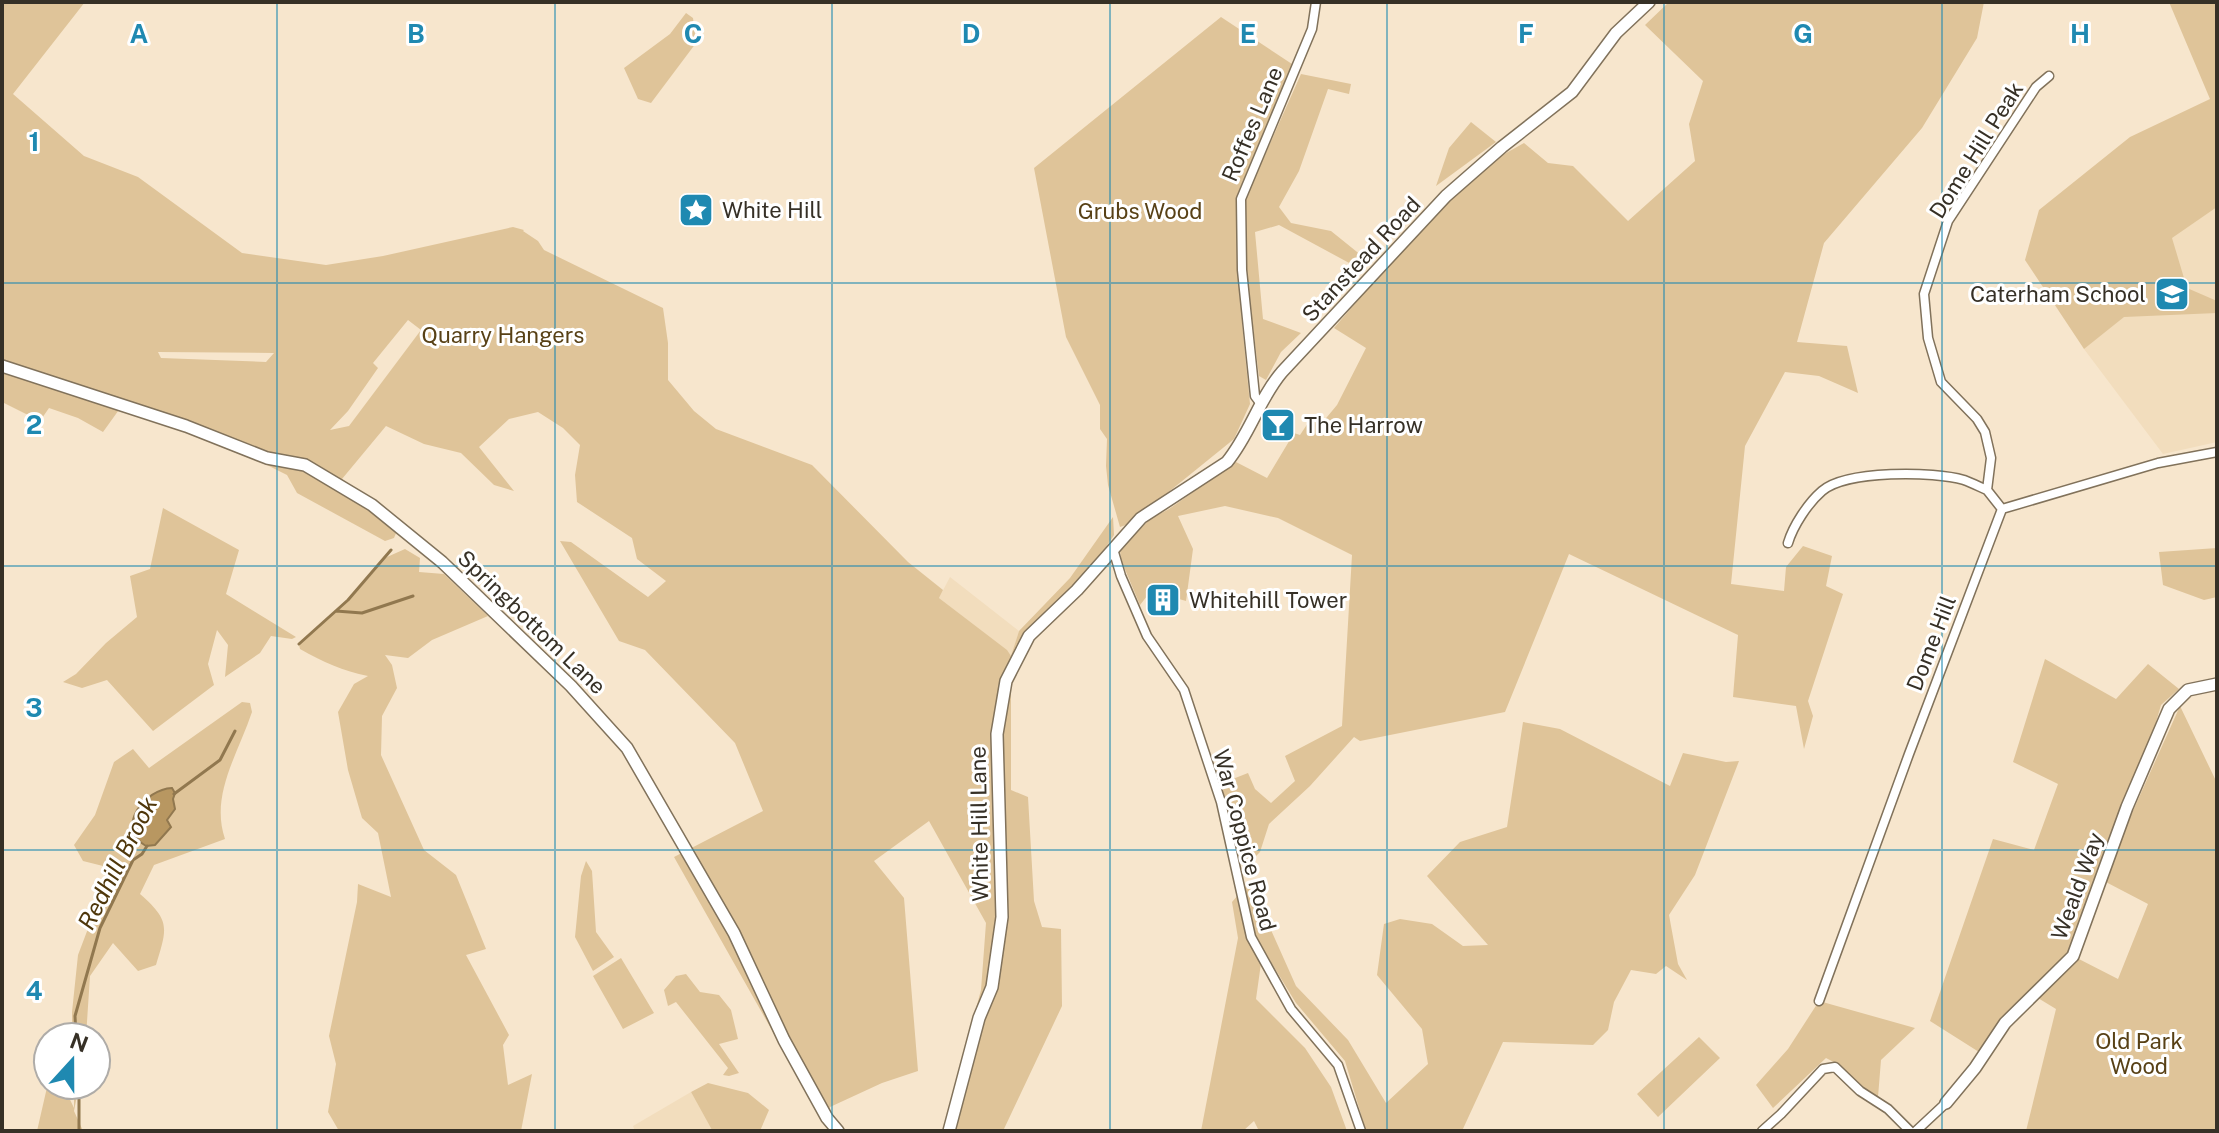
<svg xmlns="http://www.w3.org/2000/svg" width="2219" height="1133" font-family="'Public Sans',sans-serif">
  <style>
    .built { fill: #f2ddbd }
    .green { fill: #dfc499; fill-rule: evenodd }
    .water { fill: #b89761; stroke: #91784f; stroke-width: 2 }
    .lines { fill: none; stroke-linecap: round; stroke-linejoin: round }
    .stream { stroke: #91784f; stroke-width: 3 }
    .minor-casing { stroke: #81725b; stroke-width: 11 }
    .tertiary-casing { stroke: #81725b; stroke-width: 14 }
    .minor { stroke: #fff; stroke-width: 8 }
    .tertiary { stroke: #fff; stroke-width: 11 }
    .grid { fill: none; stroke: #1f89b1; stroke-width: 2; stroke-opacity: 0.55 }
    .labels { text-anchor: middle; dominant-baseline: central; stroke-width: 6; stroke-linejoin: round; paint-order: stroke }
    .street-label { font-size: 22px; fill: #363026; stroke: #fff }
    .poi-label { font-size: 22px; fill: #363026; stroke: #fff; text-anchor: start }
    .park-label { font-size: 22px; fill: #584116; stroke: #fff }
    .water-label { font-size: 24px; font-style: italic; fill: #4f370b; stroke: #fff }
    .grid-label { font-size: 26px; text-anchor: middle; font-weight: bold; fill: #1f89b1; stroke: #fff; stroke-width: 6; stroke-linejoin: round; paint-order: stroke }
  </style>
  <rect width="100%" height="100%" fill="#f7e6cd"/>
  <path class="built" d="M2217 207V442L2163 454 2084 349 2171 238Z
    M950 577 1019 631 1011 657 1006 650 939 598Z
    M691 1092 713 1131H635L633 1126Z"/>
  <path class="green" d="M2 2H85L13 94 84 156 138 177 242 253 326 265 383 256 513 227 524 230 523 231 538 241 544 250 663 308 668 343V380L694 411 716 429 812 465 908 562 943 590 939 598 1007 650 1011 656 1019 631 1070 578 1113 517 1114 535 1104 550 1073 587 1026 633 1011 657V790L1028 797 1034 901 1042 927 1061 929 1062 1006 1003 1131H943L981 990 986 923 929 821 874 861 904 898 918 1071 882 1083 830 1107 826 1126 674 857 763 811 735 743 645 650 619 641 560 541 571 542 648 597 666 581 637 559 632 538 577 502 575 475 580 445 563 428 538 412 509 419 479 447 514 491 494 485 461 453 424 444 386 426 342 479 401 521 394 538 385 541 297 493 287 475 265 464 121 407 103 432 78 418 49 408 40 421 2 402ZM408 320 421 330 349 426 330 430 348 411 378 368 373 363ZM158 352 274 353 266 362 161 358Z
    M1669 2H1984L1977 38 1922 128 1824 243 1797 342 1847 346 1858 393 1819 376 1785 372 1745 446 1731 584 1784 591 1786 567 1803 546 1832 556 1826 586 1843 594 1808 701 1813 716 1804 749 1796 706 1733 697 1738 635 1569 554 1505 712 1360 741 1354 737 1310 786 1269 824 1260 852 1245 867 1235 825 1220 784 1248 773 1255 789 1271 803 1295 781 1285 756 1342 726 1352 555 1278 518 1225 506 1178 516 1193 549 1186 601 1151 591 1140 605 1121 560 1120 550 1150 519 1169 509 1236 462 1267 478 1294 433 1300 435 1314 414 1317 429 1337 405 1366 348 1334 328 1439 206 1499 157 1524 143 1548 163 1573 166 1628 221 1695 161 1689 124 1703 81 1645 25Z
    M2169 2H2217V207L2172 238 2187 288 2217 301V313L2124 317 2084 349 2025 260 2039 210 2130 137 2210 99Z
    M686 13 693 18 696 43 651 103 638 99 624 68 670 34Z
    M1221 17 1292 64 1236 198 1242 323 1250 404 1234 439 1129 524 1120 527 1108 485 1106 466 1107 439 1100 429V405L1066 337 1034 168Z
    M1301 74 1351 84 1349 94 1328 89 1299 171 1279 207 1291 223 1331 231 1367 260 1364 271 1279 225 1255 232 1263 319 1301 333 1281 352 1266 380 1259 376 1246 269 1244 202Z
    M1471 122 1496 142 1436 186 1449 148Z
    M163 508 239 550 226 594 296 637 292 639 271 636 260 653 225 677 228 645 217 630 208 664 214 685 153 731 107 680 82 688 63 682 76 674 106 643 137 617 130 576 150 569Z
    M2217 548V597L2204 600 2163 585 2159 552Z
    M405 549 420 558 419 572 444 574 488 616 432 640 408 658 385 655 392 665 397 688 382 716 381 755 424 850 456 875 486 949 466 955 509 1035 503 1045 508 1085 532 1074 521 1131H339L328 1112 336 1064 329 1036 357 902 358 884 391 897 378 833 362 818 348 770 338 712 354 684 368 676C343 671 323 662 300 649L299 645 352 597 387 557Z
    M2045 659 2116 699 2148 664 2179 689 2161 705 2150 743 2067 954 2038 981 1979 1052 1930 1021 1993 839 2034 850 2058 784 2013 762Z
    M242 702 250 703 252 712C238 754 210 795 225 839L154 865 140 894C171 921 167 928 156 965L138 971 113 943 90 976 86 1037H72V1012L78 955 111 868 83 861 74 845 95 815 114 762 133 749 149 768Z
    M2180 706 2217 783V1131H2026L2056 1009 2033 995 2073 956 2118 979 2148 904 2102 880Z
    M1523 722 1560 729 1670 786 1683 753 1726 762 1739 761 1695 875 1669 915 1678 964 1687 980 1666 966 1656 974 1631 970 1614 1002 1608 1030 1593 1045 1503 1042 1462 1131H1366L1345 1061 1296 1003 1263 949 1256 999 1305 1048 1331 1087 1347 1131H1259L1254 1121 1243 1131H1201L1238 938 1232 902 1248 884 1267 916V921L1296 986 1348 1040 1386 1103 1428 1064 1422 1029 1377 975 1384 924 1400 919 1432 924 1463 946 1488 945 1427 876 1460 842 1507 827Z
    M586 861 592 871 596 932 614 957 593 971 575 937 581 876Z
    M621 958 654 1013 623 1029 593 976Z
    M686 974 700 992 719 995 731 1010 738 1039 719 1044 739 1073 729 1076 723 1075 728 1068 676 1002 668 1006 664 990 676 976Z
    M1819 1001 1915 1028 1881 1060 1878 1097C1859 1087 1846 1067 1826 1058L1773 1108 1756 1085 1788 1049Z
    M1699 1037 1720 1058 1658 1117 1637 1094Z
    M48 1083V1085H63L74 1108V1085H79L74 1111 83 1131H37Z
    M708 1083 748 1093 769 1110 760 1131 712 1130 691 1092Z"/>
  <path class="water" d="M172 788 175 793 173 799 175 809 167 820 171 827 155 845 146 846C114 828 145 789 172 788Z"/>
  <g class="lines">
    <path class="stream" d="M336 611 362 613 413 596
      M299 644 348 600 391 550
      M174 794 220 760 235 731
      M76 1037 75 1016 100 928 133 860 142 854 147 846
      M79 1131V1085"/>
    <g class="minor-casing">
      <path id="minor" d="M1261 404 1255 396 1242 270 1241 199 1312 29 1316 2
        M2002 509 1987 490 1991 458 1985 432 1977 419 1941 382 1928 338 1924 294 1948 221 2036 87 2049 76
        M1788 543C1793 526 1808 503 1822 491 1846 470 1934 471 1964 480 1972 483 1980 487 1987 490
        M1113 549 1121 576 1147 636 1184 690 1221 802 1251 937 1291 1009 1338 1065 1361 1131
        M1819 1001 1909 754 2002 509 2158 463 2217 452
        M1762 1131 1781 1114 1823 1069 1835 1067 1860 1091 1888 1109 1910 1131
        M1916 1131 1946 1103"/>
    </g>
    <g class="tertiary-casing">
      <path id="tertiary" d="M2 366 186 426 267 458 305 465 372 505 442 562 571 686 627 748 734 933 784 1040 827 1118 838 1131
        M1946 1103 1975 1068 2005 1023 2073 956 2127 807 2169 709 2188 690 2217 684
        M949 1131 979 1018 992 987 1002 917 997 734 1006 681 1029 636 1077 590 1141 518 1227 462C1250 434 1259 399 1282 372L1446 196 1502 147 1572 92 1616 33 1649 2"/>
    </g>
    <use href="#minor" class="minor"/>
    <use href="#tertiary" class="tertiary"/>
  </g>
  <path class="grid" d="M277 2V1131M555 2V1131M832 2V1131M1110 2V1131M1387 2V1131M1664 2V1131M1942 2V1131M2 283H2217M2 566H2217M2 850H2217"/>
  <defs>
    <g id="sight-square" transform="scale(1.8)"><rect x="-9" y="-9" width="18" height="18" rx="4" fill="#1f89b1" stroke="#fff"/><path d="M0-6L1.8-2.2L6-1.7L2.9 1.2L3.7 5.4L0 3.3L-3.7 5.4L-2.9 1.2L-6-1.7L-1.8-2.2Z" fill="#fff"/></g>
    <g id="school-square" transform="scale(1.8)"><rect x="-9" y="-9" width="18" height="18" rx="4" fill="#1f89b1" stroke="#fff"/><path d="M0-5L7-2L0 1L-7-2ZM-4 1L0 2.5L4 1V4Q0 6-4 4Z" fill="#fff"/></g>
    <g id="bar-square" transform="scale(1.8)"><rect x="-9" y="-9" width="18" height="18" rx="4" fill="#1f89b1" stroke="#fff"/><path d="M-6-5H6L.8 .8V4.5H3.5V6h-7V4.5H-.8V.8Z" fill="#fff"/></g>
    <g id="building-square" transform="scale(1.8)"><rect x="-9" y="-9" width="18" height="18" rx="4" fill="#1f89b1" stroke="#fff"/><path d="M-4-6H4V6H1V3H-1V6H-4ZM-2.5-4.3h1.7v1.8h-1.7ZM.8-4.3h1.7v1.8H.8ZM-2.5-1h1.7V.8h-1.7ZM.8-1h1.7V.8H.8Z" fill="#fff"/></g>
  </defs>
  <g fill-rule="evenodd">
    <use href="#sight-square" x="696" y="210"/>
    <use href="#school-square" x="2172" y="294"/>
    <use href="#bar-square" x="1278" y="425"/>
    <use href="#building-square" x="1163" y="600"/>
  </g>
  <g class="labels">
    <g class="street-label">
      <text transform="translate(1252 124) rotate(-67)">Roffes Lane</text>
      <text transform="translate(1976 150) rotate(-58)">Dome Hill Peak</text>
      <text transform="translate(1361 259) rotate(-47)">Stanstead Road</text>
      <text transform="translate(532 622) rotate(44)">Springbottom Lane</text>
      <text transform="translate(1931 643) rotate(-69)">Dome Hill</text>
      <text transform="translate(979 824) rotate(-91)">White Hill Lane</text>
      <text transform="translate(1245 840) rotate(75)">War Coppice Road</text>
      <text transform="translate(2077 886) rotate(-70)">Weald Way</text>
    </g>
    <g class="poi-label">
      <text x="722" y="210">White Hill</text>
      <text x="2146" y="294" text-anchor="end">Caterham School</text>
      <text x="1304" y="425">The Harrow</text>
      <text x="1189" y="600">Whitehill Tower</text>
    </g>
    <g class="park-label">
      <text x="1140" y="211">Grubs Wood</text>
      <text x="503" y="335">Quarry Hangers</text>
      <text x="2139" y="1041">Old Park<tspan x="2139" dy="25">Wood</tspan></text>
    </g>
    <g class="water-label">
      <text transform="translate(117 863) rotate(-63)">Redhill Brook</text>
    </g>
  </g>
  <g class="grid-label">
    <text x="139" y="43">A</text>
    <text x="416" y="43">B</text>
    <text x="693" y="43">C</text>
    <text x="971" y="43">D</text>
    <text x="1248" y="43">E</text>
    <text x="1526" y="43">F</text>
    <text x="1803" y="43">G</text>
    <text x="2080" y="43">H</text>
    <text x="34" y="151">1</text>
    <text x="34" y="434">2</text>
    <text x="34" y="717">3</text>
    <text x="34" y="1000">4</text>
  </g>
  <rect width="2219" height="1133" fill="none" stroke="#363026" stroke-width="8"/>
  <g transform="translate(72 1061) rotate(21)"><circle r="38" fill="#ffffff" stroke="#afaca8" stroke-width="2"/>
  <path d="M0-6L14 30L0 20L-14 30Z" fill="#1f89b1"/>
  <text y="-12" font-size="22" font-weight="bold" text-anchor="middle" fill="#363026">N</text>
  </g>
</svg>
